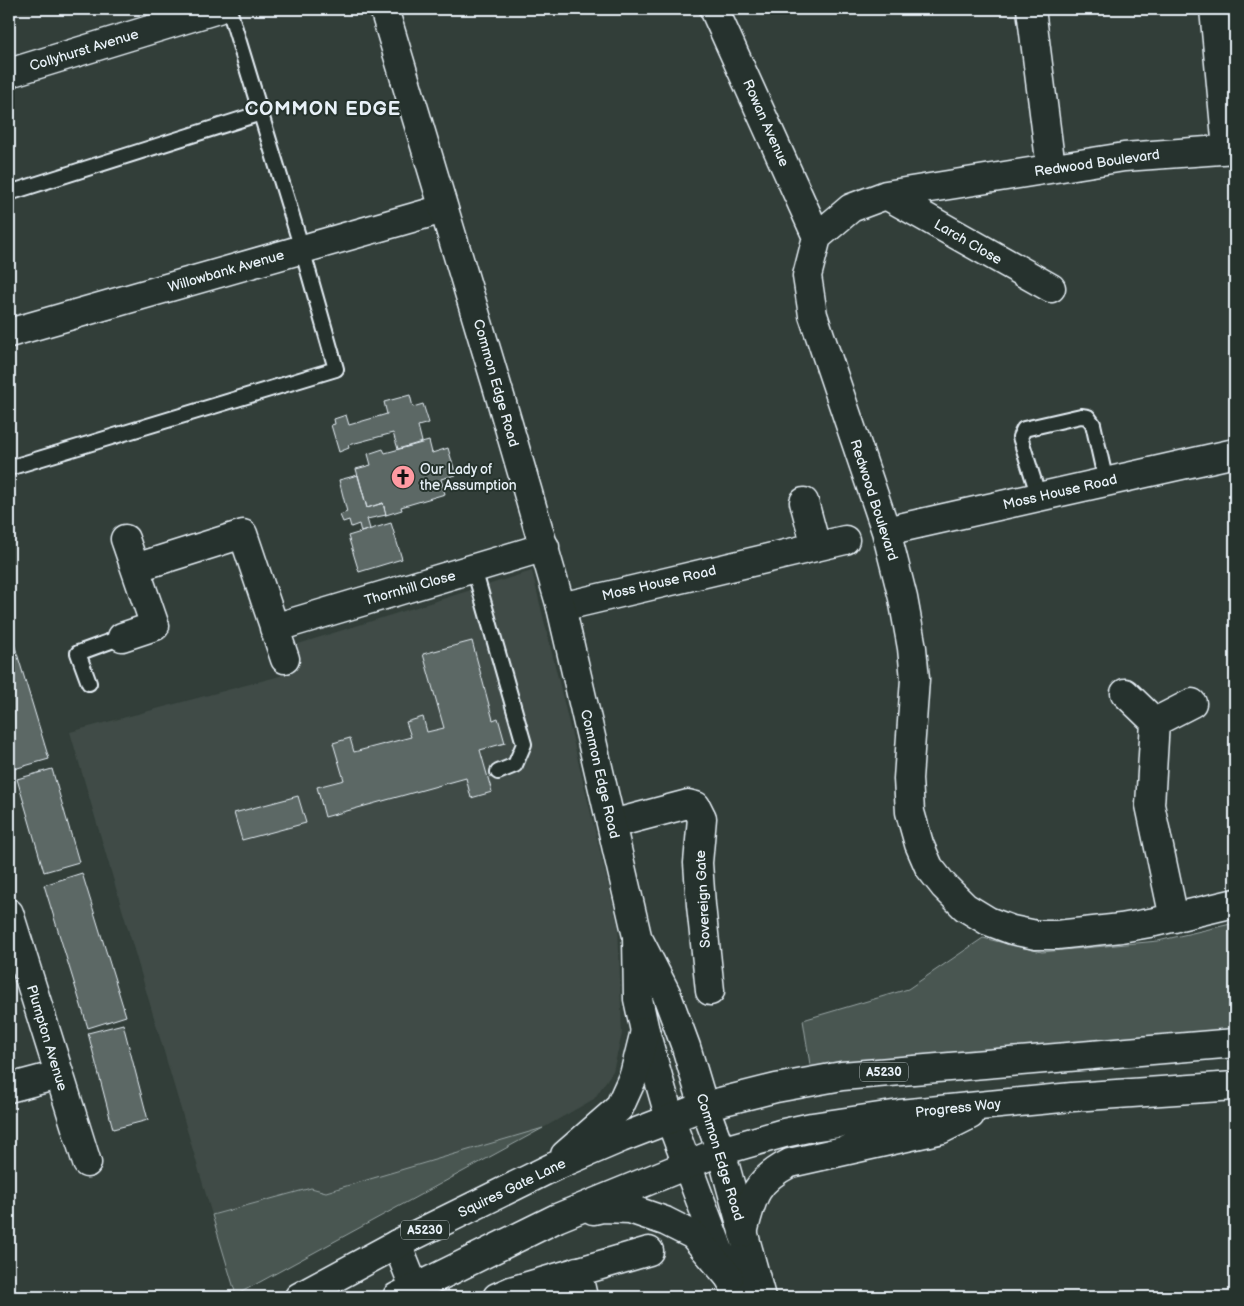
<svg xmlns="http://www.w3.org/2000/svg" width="1244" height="1306" font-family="'Balsamiq Sans',sans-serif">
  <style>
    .built { fill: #3f4b46 }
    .green { fill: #495651; stroke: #98a4a4 }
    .building { fill: #5c6865; stroke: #e8f1f8 }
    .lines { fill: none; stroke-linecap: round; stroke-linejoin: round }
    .lane-casing { stroke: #e8f1f8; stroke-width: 18 }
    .street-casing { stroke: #e8f1f8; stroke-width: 31 }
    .secondary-casing { stroke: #e8f1f8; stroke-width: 31 }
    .primary-casing { stroke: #e8f1f8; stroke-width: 31 }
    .lane { stroke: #26332d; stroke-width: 14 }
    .street { stroke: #26332d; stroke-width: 28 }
    .secondary { stroke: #26332d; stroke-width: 28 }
    .primary { stroke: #26332d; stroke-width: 28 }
    .labels { text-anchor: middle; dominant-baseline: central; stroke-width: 4; stroke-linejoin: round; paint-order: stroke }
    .shield { fill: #26332d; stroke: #aeb8bb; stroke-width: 1 }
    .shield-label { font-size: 12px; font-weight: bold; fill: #e8f1f8 }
    .street-label { font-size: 14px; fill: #e8f1f8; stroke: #26332d }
    .poi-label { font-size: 14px; fill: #e8f1f8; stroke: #26332d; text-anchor: start }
    .district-label { font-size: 19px; font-weight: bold; letter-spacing: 1px; fill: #e8f1f8; stroke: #26332d }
  </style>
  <rect width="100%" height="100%" fill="#323e39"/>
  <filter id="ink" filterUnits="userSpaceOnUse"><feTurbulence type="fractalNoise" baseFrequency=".02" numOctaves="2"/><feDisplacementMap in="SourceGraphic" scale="10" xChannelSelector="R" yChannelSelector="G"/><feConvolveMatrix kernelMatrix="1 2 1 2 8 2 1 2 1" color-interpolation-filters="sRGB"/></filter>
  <g filter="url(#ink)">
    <path class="built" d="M532 571 618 925 622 1034 613 1071 594 1099 543 1128 326 1192 311 1188 212 1215 70 732 280 676 291 669 298 644Z"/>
    <path class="green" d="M1235 923V1029L1067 1045 898 1057 811 1071 803 1020 908 989 983 938 1042 952 1158 941Z
      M543 1128 236 1295 212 1215 311 1188 326 1192Z"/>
    <path class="building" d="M410 395 413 407 423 404 429 423 418 426 422 442 398 449 393 433 348 445 349 448 339 452 331 425 335 424 334 419 346 415 349 425 387 414 384 402Z
      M429 441 432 453 448 448 456 475 441 479 445 494 401 507 402 510 386 515 383 503 367 508 356 469 371 465 368 454 383 449 385 453Z
      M358 475 367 508 383 503 386 515 367 519 370 529 361 532 359 524 351 527 349 520 343 522 340 515 347 512 339 480Z
      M391 523 402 559 359 572 348 536Z
      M9 627 49 759 14 769 9 754Z
      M472 641 493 720 498 718 505 743 480 750 492 792 471 798 466 778 325 817 317 787 344 780 333 743 350 738 354 752 411 737 406 722 423 717 427 732 444 728 423 654Z
      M52 769 79 862 44 872 17 779Z
      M298 796 306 823 242 840 234 813Z
      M82 873 126 1016 88 1028 44 885Z
      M123 1024 148 1120 113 1129 88 1033Z
      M9 1135 14 1156 9 1157Z"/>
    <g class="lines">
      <g class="lane-casing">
        <path id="lane" d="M9 193 261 113
          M9 468 336 369 302 249 229 9
          M1039 497 1020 437 1024 429 1081 416 1088 417 1093 424 1106 482
          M474 569 524 744 515 765 498 772
          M89 683 78 653 122 637"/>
      </g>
      <g class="street-casing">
        <path id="street" d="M714 9 817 237
          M1031 9 1051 168
          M1214 9 1227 149
          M9 73 218 9
          M1235 149 1124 157 886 195 851 208 817 237 807 276 813 315 886 531 903 598 912 648 915 679 908 779 910 812 919 844 929 867 944 886 965 907 988 921 1012 930 1036 935H1057L1121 928 1155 922 1235 903
          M886 195 1051 288
          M9 333 443 209
          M804 502 816 546
          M886 531 1235 453
          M125 539 135 568
          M561 607 845 540
          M274 628 545 547
          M122 637 155 626 135 568 243 534 285 659
          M1125 693 1155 722 1150 805 1174 918
          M1155 722 1192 703
          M612 824 688 804 696 806 702 818 698 863 701 905 710 991
          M9 913 87 1163
          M9 1088 58 1075
          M397 1244 418 1297
          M577 1271 583 1297
          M497 1297 511 1291 649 1251"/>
      </g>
      <g class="secondary-casing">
        <path id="secondary" d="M384 9 497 386 561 607 637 936 638 999 645 1031 670 1119 729 1277 740 1297
          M640 942 666 993 686 1047 701 1097 721 1151 761 1297"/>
      </g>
      <g class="primary-casing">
        <path id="primary" d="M565 1155 619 1108 634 1075 645 1031
          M593 1210 602 1208 630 1209 665 1221 693 1235 729 1277
          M743 1233C752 1197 755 1181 790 1163L942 1129 970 1115
          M299 1297 397 1244 553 1167 621 1138 704 1106 776 1088 842 1076 1235 1043
          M397 1297 557 1218 721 1151 784 1133 812 1127 900 1114 989 1105 1072 1097 1235 1086"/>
      </g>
      <use href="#lane" class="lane"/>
      <use href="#street" class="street"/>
      <use href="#secondary" class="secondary"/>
      <use href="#primary" class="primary"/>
    </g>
  </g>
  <defs>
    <g id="church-disc" transform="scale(1.25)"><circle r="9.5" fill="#ff9aa2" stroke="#26332d"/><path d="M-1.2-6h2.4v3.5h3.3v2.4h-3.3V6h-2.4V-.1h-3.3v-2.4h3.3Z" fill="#111"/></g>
  </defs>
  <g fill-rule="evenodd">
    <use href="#church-disc" x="403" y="477"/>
  </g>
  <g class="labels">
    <g class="shield">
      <rect x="860" y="1062.5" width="48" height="19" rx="4"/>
      <rect x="401" y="1220.5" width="48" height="19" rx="4"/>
    </g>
    <g class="shield-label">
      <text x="884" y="1072">A5230</text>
      <text x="425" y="1230">A5230</text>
    </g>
    <g class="street-label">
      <text transform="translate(84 50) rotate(-17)">Collyhurst Avenue</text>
      <text transform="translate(766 123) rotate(66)">Rowan Avenue</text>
      <text transform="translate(1097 163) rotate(-8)">Redwood Boulevard</text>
      <text transform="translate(968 242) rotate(30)">Larch Close</text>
      <text transform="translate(226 271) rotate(-16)">Willowbank Avenue</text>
      <text transform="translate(496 383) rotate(74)">Common Edge Road</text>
      <text transform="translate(1060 492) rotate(-13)">Moss House Road</text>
      <text transform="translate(874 500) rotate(72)">Redwood Boulevard</text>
      <text transform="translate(659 583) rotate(-13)">Moss House Road</text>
      <text transform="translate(410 588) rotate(-16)">Thornhill Close</text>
      <text transform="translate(600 774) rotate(77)">Common Edge Road</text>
      <text transform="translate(703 899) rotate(-93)">Sovereign Gate</text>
      <text transform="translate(47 1038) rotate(73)">Plumpton Avenue</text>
      <text transform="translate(958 1108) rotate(-6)">Progress Way</text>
      <text transform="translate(720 1157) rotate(73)">Common Edge Road</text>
      <text transform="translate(512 1188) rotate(-26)">Squires Gate Lane</text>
    </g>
    <g class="poi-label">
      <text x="420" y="469">Our Lady of<tspan x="420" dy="16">the Assumption</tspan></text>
    </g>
    <g class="district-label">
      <text x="323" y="109">COMMON EDGE</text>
    </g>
  </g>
  <rect width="1244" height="1306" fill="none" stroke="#26332d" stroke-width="30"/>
  <rect x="15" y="15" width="1214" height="1276" fill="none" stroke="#e8f1f8" stroke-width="2" filter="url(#ink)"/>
</svg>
